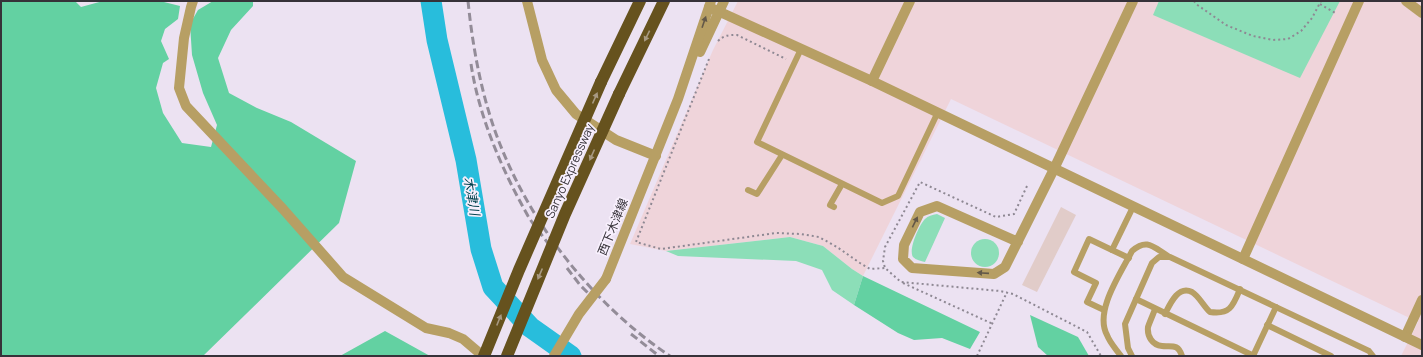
<svg xmlns="http://www.w3.org/2000/svg" width="1423" height="357" viewBox="0 0 1423 357" font-family="Manrope,'Noto Sans JP',sans-serif">
	<rect width="100%" height="100%" fill="#ece2f2"/>
	<path fill="#efd4da" d="M738,1H1422V356H1401L1418,322L951,99L863,276L852,269L823,246L790,237L666,251L630,244L713,50Z"/>
	<g fill="#8cdeb8">
		<path d="M1159,1H1340L1300,78L1153,15Z"/>
		<path d="M937,214L945,218L925,262C921,261 916,260 913,257C908,250 919,225 925,219C928,216 932,215 937,214Z"/>
		<path d="M790,237L823,246L852,269L863,276L854,305L832,290L822,270L796,261L678,256L666,251Z"/>
		<circle cx="985" cy="253" r="14"/>
	</g>
	<g fill="#63d1a2">
		<path d="M1,1H75L81,7L103,1H160L180,6L178,19L165,29L161,41L169,59L163,63L156,88L163,113L182,143L211,147L217,125L203,93L192,55L190,24L198,10L213,1H253V6L231,30L218,58L229,93L257,108L291,122L356,161L339,223L203,356H1Z"/>
		<path d="M863,276L980,332L970,349L942,338L914,340L898,333L854,305Z"/>
		<path d="M1030,315L1078,337L1089,356H1048L1038,347Z"/>
		<path d="M385,331L430,356H340Z"/>
	</g>
	<g fill="none" stroke-linecap="round" stroke-linejoin="round">
		<path stroke="#28bddc" stroke-width="21" d="M431,1L437,40L466,160L481,249L493,287L530,327L571,356"/>
	</g>
	<path fill="#e1ccc9" d="M1061,207L1076,215L1037,292L1022,285Z"/>
	<g fill="none" stroke-linecap="round" stroke-linejoin="round">
		<g stroke="#8e8893" stroke-width="2" stroke-dasharray="2 3" stroke-linecap="butt">
			<path d="M1194,1L1196,4L1226,25L1253,36L1273,40L1288,39L1301,31L1312,18L1321,1"/>
			<path d="M1320,4L1337,14"/>
			<path d="M718,41C724,35 729,35 737,35L786,59"/>
			<path d="M709,59L636,242L661,249L776,233L801,234L819,237L837,247L860,263L870,269L885,268"/>
			<path d="M1027,186L1014,214L996,217L920,182L885,247L883,261L885,268L901,282L1000,291L1013,294L1087,332L1101,356"/>
			<path d="M903,283L993,324"/>
			<path d="M977,356L1007,292"/>
		</g>
		<g stroke="#b79f64" stroke-width="6">
			<path d="M801,49L757,142L882,203L898,196L937,114"/>
			<path d="M748,190L757,194L782,155"/>
			<path d="M834,207L830,205L842,184"/>
			<path d="M1112,250L1129,258"/>
			<path d="M1136,299L1254,356"/>
			<path d="M1155,309C1153,315 1150,321 1148,327C1147,336 1152,345 1162,346C1171,347 1178,343 1182,356"/>
			<path d="M1104,310L1087,302L1096,283L1074,272L1089,239L1112,250L1133,207"/>
			<path d="M1165,314C1170,304 1178,285 1192,292C1199,296 1204,307 1210,312C1230,315 1233,306 1240,289"/>
			<path d="M1267,325L1331,356"/>
			<path d="M1121,356C1116,349 1110,343 1107,335C1094,311 1121,273 1132,251C1147,238 1153,247 1168,256"/>
			<path d="M1132,356L1128,348L1125,324L1152,263L1159,257H1170L1369,351L1373,356"/>
			<path d="M1253,356L1276,307"/>
		</g>
		<g stroke="#b79f64" stroke-width="10">
			<path d="M193,1L191,7L184,38L179,88L186,106L283,209L343,277L426,328L449,333L463,339L483,356"/>
			<path d="M1406,1L1422,13"/>
			<path d="M1018,242L937,206L920,212L904,245L903,259L912,268L994,274L1005,267L1054,169"/>
			<path d="M1405,337L1422,300"/>
		</g>
		<g stroke="#b79f64" stroke-width="10">
			<path d="M527,1L542,60L556,90L576,114L616,140L656,156"/>
			<path d="M709,7L872,81L1422,345"/>
			<path d="M700,52L724,1"/>
			<path d="M872,81L910,1"/>
			<path d="M1054,169L1133,1"/>
			<path d="M1243,259L1359,1"/>
			<path d="M606,279L678,99L711,1"/>
		</g>
		<g stroke="#66521e" stroke-width="12">
			<path d="M601,82L640,1"/>
			<path d="M619,94L664,1"/>
		</g>
		<g stroke="#938c98" stroke-width="3" stroke-dasharray="8 4" stroke-linecap="butt">
			<path d="M468,1C472,41 479,81 491,119C521,213 588,301 670,356"/>
			<path d="M471,64C479,117 502,170 528,216C534,226 543,236 550,246"/>
			<path d="M567,268L580,285L592,297"/>
			<path d="M631,334L659,356"/>
		</g>
		<path stroke="#b79f64" stroke-width="10" d="M554,356L579,314L606,279"/>
		<g stroke="#66521e" stroke-width="12">
			<path d="M484,356L519,270L601,82"/>
			<path d="M507,356L565,214L619,94"/>
		</g>
	</g>
	<defs><path id="oneway-solid" d="M-6-.8H1V-3.2L6.5 0L1 3.2V.8H-6Z"/></defs>
	<g fill="#635848">
		<use href="#oneway-solid" transform="translate(704 22) rotate(-71)"/>
		<use href="#oneway-solid" transform="translate(915 222) rotate(-64)"/>
		<use href="#oneway-solid" transform="translate(983 273) rotate(-176)"/>
	</g>
	<g fill="#a89982">
		<use href="#oneway-solid" transform="translate(647 36) rotate(116)"/>
		<use href="#oneway-solid" transform="translate(595 98) rotate(-66)"/>
		<use href="#oneway-solid" transform="translate(592 155) rotate(114)"/>
		<use href="#oneway-solid" transform="translate(540 274) rotate(113)"/>
		<use href="#oneway-solid" transform="translate(499 320) rotate(-68)"/>
	</g>
	<g text-anchor="middle" stroke-width="3.5" stroke-linejoin="round" paint-order="stroke">
		<g font-size="12" fill="#363239" stroke="#f8f0fd">
			<text transform="translate(570 171) rotate(-66)" y="4">Sanyo Expressway</text>
			<text transform="translate(613 227) rotate(-68)" y="4">西下木津線</text>
		</g>
		<g font-size="13" font-style="italic" fill="#00404c" stroke="#f8f0fd">
			<text transform="translate(472 196) rotate(80)" y="5">木津川</text>
		</g>
	</g>
	<rect width="1423" height="357" fill="none" stroke="#363239" stroke-width="4"/>
</svg>
